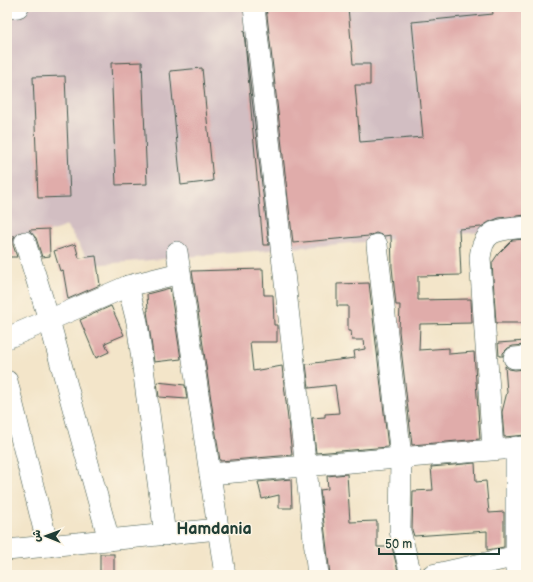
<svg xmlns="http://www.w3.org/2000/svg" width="533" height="582" viewBox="0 0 533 582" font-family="'Balsamiq Sans','Playpen Sans Arabic',sans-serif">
	<rect width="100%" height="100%" fill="#fcf5e5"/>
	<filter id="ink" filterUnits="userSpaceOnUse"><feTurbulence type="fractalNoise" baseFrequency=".025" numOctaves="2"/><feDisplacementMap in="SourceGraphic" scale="8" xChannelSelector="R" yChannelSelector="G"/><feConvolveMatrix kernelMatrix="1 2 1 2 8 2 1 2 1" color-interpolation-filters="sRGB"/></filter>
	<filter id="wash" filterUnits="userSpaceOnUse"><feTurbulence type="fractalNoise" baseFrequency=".012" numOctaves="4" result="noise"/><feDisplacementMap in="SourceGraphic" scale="16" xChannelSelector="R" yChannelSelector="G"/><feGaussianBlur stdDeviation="0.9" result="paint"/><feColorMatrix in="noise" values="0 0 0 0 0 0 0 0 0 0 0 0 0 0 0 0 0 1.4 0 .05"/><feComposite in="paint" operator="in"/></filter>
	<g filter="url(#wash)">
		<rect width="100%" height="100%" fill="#f3e5c9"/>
		<path fill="#d2bec2" d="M7,7H526V228L92,265L67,226L7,247Z"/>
		<g id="blocks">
			<g fill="#e0acaa">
				<path d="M266,7H348L353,64H370V85H355L360,142L423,137L412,22L493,14L492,7H525L526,19V215L499,218L489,222L481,227L459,229L461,275L418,276V300L471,299L472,323L420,324L419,350L449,348V354L474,352L480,439L412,445L399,331L400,305H396L392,267L391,235L384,236L376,233L369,236L293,243Z"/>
				<path d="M244,30L269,245H263Z"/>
				<path d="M142,62L147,184L116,185L111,63Z"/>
				<path d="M202,68L213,181L181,185L170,71Z"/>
				<path d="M65,76L70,197L38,198L33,77Z"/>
				<path d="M49,229L50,256L42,257L36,238L29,230Z"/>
				<path d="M7,235L15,236L13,240V245L17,257H7Z"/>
				<path d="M526,239V323H496L492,263L498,254L512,240Z"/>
				<path d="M75,244L79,258L96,256L100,285L68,299L63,270L60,271L54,251Z"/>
				<path d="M263,269L264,295H273L274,325H277V342H250L253,371L282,366L292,455L220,461L192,271Z"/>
				<path d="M369,283L388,447L316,453L312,418L325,417V414L339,413L335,385L309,388L306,364L355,358L354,351L365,349L364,340H352L351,331H348V306H337V284Z"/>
				<path d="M170,288L181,359L154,362L147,311H148L147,294Z"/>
				<path d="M111,306L124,335L105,343L109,352L96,358L80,320Z"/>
				<path d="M526,341V345L513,346L508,348L503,353V356H499L498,343Z"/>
				<path d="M505,366L509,369L515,370L526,369V435L504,437L502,412L507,392Z"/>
				<path d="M157,382L185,385L187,399L159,397Z"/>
				<path d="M475,463L476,482L486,481L489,513L504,512V547L487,550V531L414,536L412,530L413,491L433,490L431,467Z"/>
				<path d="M347,474L350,522L377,521V547H392L399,575H380V572L330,575L320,490L328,489L327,476Z"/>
				<path d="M291,479L292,508H279V495L262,499L258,482Z"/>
				<rect x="100" y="554" width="14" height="19"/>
			</g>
		</g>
	</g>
	<g filter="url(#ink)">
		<use href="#blocks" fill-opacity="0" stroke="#3f564a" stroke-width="1"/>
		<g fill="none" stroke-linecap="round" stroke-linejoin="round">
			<defs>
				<g id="minor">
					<path d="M254,7L318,575"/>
					<path d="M7,8L18,7"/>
					<path d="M25,242L49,320L109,540"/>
					<path d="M377,245L401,457L400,531L411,575"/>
					<path d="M177,252L225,575"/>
					<path d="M128,286L137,322L165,535"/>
					<path d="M7,338L128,286L180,273"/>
					<path d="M514,358L526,357"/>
					<path d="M7,381L48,546"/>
					<path d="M516,447V575"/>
					<path d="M493,449L480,258C483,227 501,230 526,227"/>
					<path d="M210,474L526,447"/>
					<path d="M7,550L218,529"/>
					<path d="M432,575L526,554"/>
				</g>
			</defs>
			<use href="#minor" stroke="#3f564a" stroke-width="22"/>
			<use href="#minor" stroke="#fff" stroke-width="21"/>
		</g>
	</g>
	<g text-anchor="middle" stroke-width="3" stroke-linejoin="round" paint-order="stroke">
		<g font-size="16" font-weight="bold" fill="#1f3d34" stroke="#fcf5e5">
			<text x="214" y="534">Hamdania</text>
		</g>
	</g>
	<rect width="533" height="582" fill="none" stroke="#fcf5e5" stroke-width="24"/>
	<g transform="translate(46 536) rotate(271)" stroke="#fcf5e5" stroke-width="3" paint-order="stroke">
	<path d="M0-3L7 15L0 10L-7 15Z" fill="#1f3d34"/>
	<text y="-6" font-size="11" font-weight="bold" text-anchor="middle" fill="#1f3d34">ش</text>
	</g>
	<path d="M379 548v6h120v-6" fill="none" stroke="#1f3d34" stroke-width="2"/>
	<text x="385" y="548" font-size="12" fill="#1f3d34" stroke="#fcf5e5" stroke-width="3" paint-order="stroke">50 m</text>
</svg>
